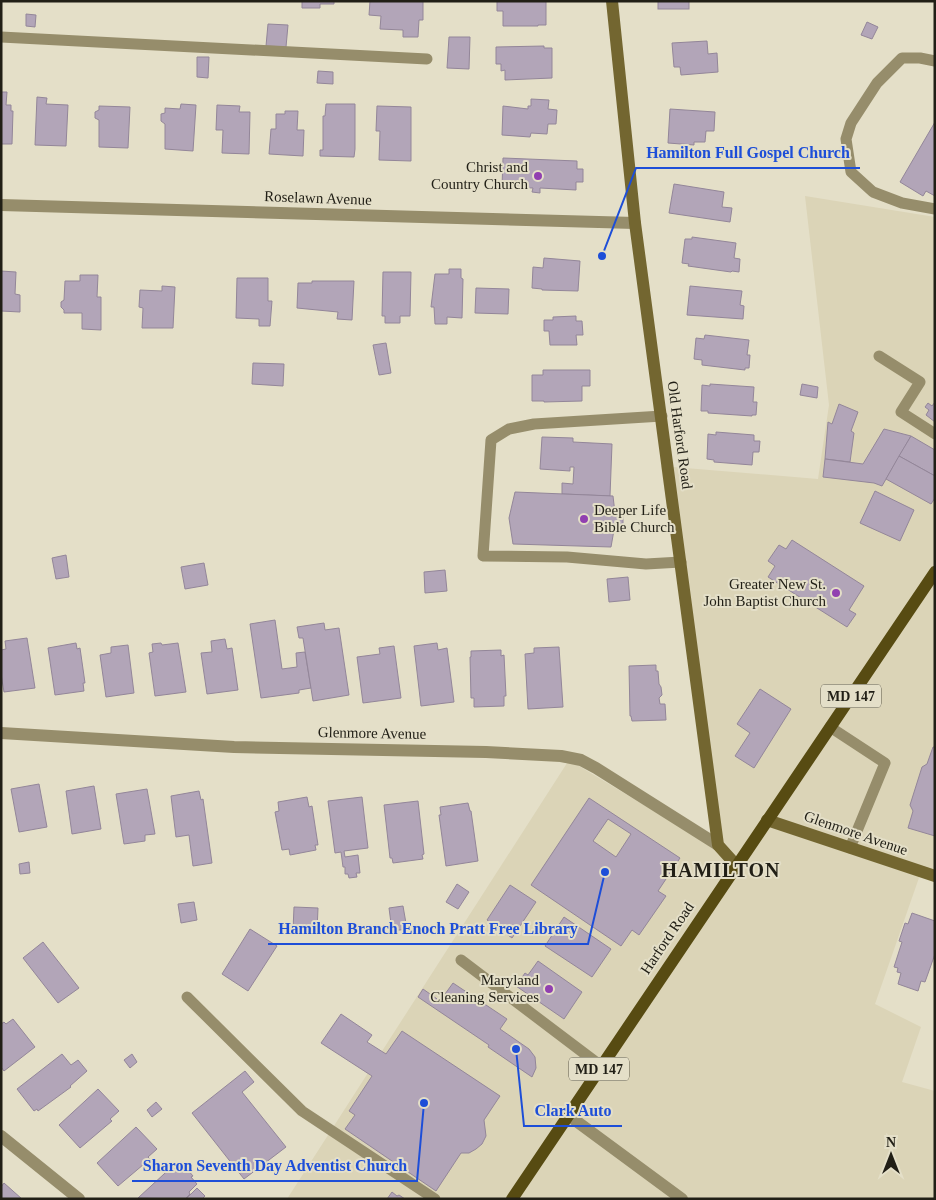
<svg xmlns="http://www.w3.org/2000/svg" width="936" height="1200" viewBox="0 0 936 1200" font-family="'Times New Roman',serif">
	<rect width="100%" height="100%" fill="#e4dfc8"/>
	<path fill="#dbd4b7" d="M805,196L935,217V877L921,872L875,1004L921,1027L902,1082L935,1091V1199H287L569,760L717,849L661,466L818,479L829,405Z"/>
	<g fill="#b2a5b8" stroke="#938699" fill-rule="evenodd">
		<path d="M302,1H334V4H320V8H302Z"/>
		<path d="M370,1H423V20H419L418,37H403V30L380,29L381,16L369,15Z"/>
		<path d="M497,1H546V25H538V26H503V11H497Z"/>
		<rect x="658" y="1" width="31" height="8"/>
		<path d="M26,14L36,15L35,27L26,26Z"/>
		<path d="M867,22L878,27L872,39L861,35Z"/>
		<path d="M268,24L288,25L286,47L266,46Z"/>
		<path d="M449,37H470L469,69L447,68Z"/>
		<path d="M707,41L708,54L717,53L718,72L681,75L680,67H674L672,43Z"/>
		<path d="M544,46V48H552V78L505,80V70L501,71V64H496V47Z"/>
		<path d="M197,57H209L208,78L197,77Z"/>
		<path d="M318,71L333,72V84L317,83Z"/>
		<path d="M1,92H7L6,105H11V111H13L12,144H1Z"/>
		<path d="M37,97L47,98L46,104L68,105L66,146L35,145Z"/>
		<path d="M531,99L549,100L548,109L557,110L556,124H548L547,134L531,133L530,137L502,135L503,106L528,109V106H531Z"/>
		<path d="M181,104L196,105L193,151L165,149V124L161,121V114L165,113V108L180,109Z"/>
		<path d="M326,104H355V149L354,157L320,156V150H323V116H325Z"/>
		<path d="M217,105L240,106L239,112H250L249,154L222,153L223,130H216Z"/>
		<path d="M99,106L130,107L128,148L99,147V120L95,118V112L99,110Z"/>
		<path d="M377,106L411,107V161L379,160L380,131H376Z"/>
		<path d="M670,109L715,112L714,131H706L705,142H694V145L668,143Z"/>
		<path d="M285,111H298L297,130H304L303,156L269,154L271,129H276V114H285Z"/>
		<path d="M935,122V196L926,191L923,196L900,182Z"/>
		<path d="M503,158L577,161V169H583V182H576V190L540,188V193L532,192L533,188L502,187Z"/>
		<path d="M674,184L724,192L722,207L732,208L730,222L669,213Z"/>
		<path d="M692,237L736,243L734,258L740,259L739,272L732,271L731,272L688,266L689,264L682,263L685,239H692Z"/>
		<path d="M544,258L580,261L578,291L542,290V289L532,288L533,267L543,268Z"/>
		<path d="M449,269H461V278L463,279L462,318L447,317V324H435L434,307H431L435,274H449Z"/>
		<path d="M1,271L16,272L15,294L20,295V312L1,311Z"/>
		<path d="M383,272H411L410,316H400V323H385V316H382Z"/>
		<path d="M80,275H98L97,297H101V330L82,329V313H64V310L61,307V302L64,300L65,281H80Z"/>
		<path d="M237,278H268V301H272L270,326H259V319L236,318Z"/>
		<path d="M312,281H354L352,320L337,319L338,312L297,308L298,283H312Z"/>
		<path d="M162,286L175,287L173,328H142L143,308L139,307L140,290L162,291Z"/>
		<path d="M690,286L742,291L740,305L744,306L743,319L687,315Z"/>
		<path d="M476,288L509,289L508,314L475,313Z"/>
		<path d="M576,316V321H582L583,335H576L577,345H550L549,331H544V320H553V317Z"/>
		<path d="M705,335L749,340L747,355H750L749,368H745V370L702,365V360L694,359L696,338L704,339Z"/>
		<path d="M386,343L391,373L379,375L373,345Z"/>
		<path d="M253,363L284,364L283,386L252,384Z"/>
		<path d="M543,370H590V386H582V401L544,402V401H532V375H543Z"/>
		<path d="M710,384L754,387L753,402H757L756,415H752V416L708,413V411H701L702,385L710,386Z"/>
		<path d="M802,384L818,387L817,398L800,395Z"/>
		<path d="M935,402V422L926,415L929,410L925,407L928,403L932,406Z"/>
		<path d="M839,404L858,412L851,431L854,433L850,462L825,459L828,422L832,424Z"/>
		<path d="M884,429L911,436L882,486L874,483L823,477L825,459L863,464Z"/>
		<path d="M716,432L754,435V441H760L759,452H753L752,465L714,462V460L707,459L708,434L716,435Z"/>
		<path d="M911,436L935,450V476L899,456Z"/>
		<path d="M542,437L573,438V442L612,444L610,496L562,494V483L573,484L574,467H570V471L540,469Z"/>
		<path d="M899,456L935,476V498L931,504L886,479Z"/>
		<path d="M875,491L914,510L900,541L860,523Z"/>
		<path d="M515,492L613,496L615,513L623,514V530H614L611,547L513,544L509,518Z"/>
		<path d="M792,540L864,586L849,610L856,614L847,627L768,577L775,566L768,561L779,545L786,549Z"/>
		<path d="M66,555L69,577L56,579L52,558Z"/>
		<path d="M204,563L208,585L185,589L181,567Z"/>
		<path d="M445,570L447,591L425,593L424,572Z"/>
		<path d="M628,577L630,600L609,602L607,579Z"/>
		<path d="M275,620L282,669L297,667L296,653L305,652L311,688L299,690V693L261,698L250,624Z"/>
		<path d="M324,623L325,630L339,628L349,695L313,701L303,638H299L297,627Z"/>
		<path d="M27,638L35,688L4,692L1,674V650L6,649L5,641Z"/>
		<path d="M225,639L227,649L232,648L238,690L207,694L201,653L212,652L211,641Z"/>
		<path d="M76,643L77,649L80,648L85,683H83L84,691L55,695L48,648Z"/>
		<path d="M161,643L162,645L178,643L186,692L155,696L149,653L153,652L152,644Z"/>
		<path d="M437,643L438,650L447,648L454,702L421,706L414,646Z"/>
		<path d="M128,645L134,693L106,697L100,655L111,653V647Z"/>
		<path d="M394,646L401,698L363,703L357,657L380,654L379,648Z"/>
		<path d="M559,647L563,707L528,709L525,654L534,653V648Z"/>
		<path d="M501,650V656L504,655L506,696H504V706L474,707V698H471L470,657H471V651Z"/>
		<path d="M656,665V671H658L659,684L661,687L662,695L659,698L660,704H665L666,720L632,721L631,716H630L629,666Z"/>
		<path d="M760,689L791,709L754,768L735,756L750,733L737,724Z"/>
		<path d="M933,747H935V836L908,828L913,811L910,805L922,767L927,764Z"/>
		<path d="M39,784L47,827L19,832L11,789Z"/>
		<path d="M94,786L101,829L72,834L66,791Z"/>
		<path d="M147,789L155,834L145,835V841L124,844L116,794Z"/>
		<path d="M199,791L201,800L203,799L212,863L193,866L189,835L176,837L171,796Z"/>
		<path d="M307,797L309,807L312,806L318,845H315L316,850L290,855L289,849L282,850L275,812L279,811L278,802Z"/>
		<path d="M362,797L368,848L344,851L345,857L358,855L360,873H356L357,877L349,878L348,874H345V867H343L341,852L335,853L328,801Z"/>
		<path d="M589,798L680,858L658,891L666,896L639,935L632,930L621,946L531,885ZM608,819L631,834L616,857L593,841Z"/>
		<path d="M418,801L424,854L422,855L423,859L393,863L392,858H390L384,805Z"/>
		<path d="M468,803L470,811H471L478,861L446,866L439,815H441L440,807Z"/>
		<path d="M29,862L30,873L20,874L19,864Z"/>
		<path d="M457,884L469,892L458,909L446,902Z"/>
		<path d="M510,885L536,902L512,938L487,920Z"/>
		<path d="M194,902L197,920L181,923L178,904Z"/>
		<path d="M403,906L407,929L392,931L389,908Z"/>
		<path d="M294,907L318,908L317,931L293,930Z"/>
		<path d="M912,913L935,921V954L925,982L921,981L918,991L898,984L901,973L897,972L898,968L894,967L902,942L899,941L905,923L908,924Z"/>
		<path d="M564,917L611,949L592,977L545,946Z"/>
		<path d="M250,929L277,946L248,991L222,974Z"/>
		<path d="M43,942L79,988L58,1003L23,958Z"/>
		<path d="M538,961L582,992L564,1019L516,986L525,973L528,975Z"/>
		<path d="M453,983L507,1019L500,1029L529,1049L535,1057L536,1068L532,1077L488,1047L489,1045L418,997L423,989L440,1001Z"/>
		<path d="M341,1014L372,1035L367,1042L386,1054L402,1031L500,1096L484,1120L486,1136L482,1144L476,1149L469,1153H461L436,1191L345,1129L355,1115L349,1111L372,1076L321,1043Z"/>
		<path d="M13,1019L35,1047L4,1071L1,1067V1024L4,1022L6,1024Z"/>
		<path d="M62,1054L71,1065L78,1060L87,1071L70,1086L71,1087L38,1111L37,1109L34,1111L17,1089Z"/>
		<path d="M132,1054L137,1062L130,1068L124,1060Z"/>
		<path d="M245,1071L254,1082L242,1092L286,1147L244,1179L192,1113Z"/>
		<path d="M98,1089L119,1111L110,1119L112,1121L80,1148L59,1125Z"/>
		<path d="M156,1102L162,1109L152,1117L147,1110Z"/>
		<path d="M136,1127L157,1149L148,1157L150,1159L118,1186L97,1163Z"/>
		<path d="M177,1162L185,1171L187,1169L193,1176L191,1177L197,1184L189,1192L190,1194L185,1199L138,1198Z"/>
		<path d="M4,1183L22,1199H1V1187Z"/>
		<path d="M197,1188L205,1196L202,1199H186Z"/>
		<path d="M392,1192L397,1196L399,1195L405,1199H387Z"/>
	</g>
	<g fill="none" stroke-linecap="round" stroke-linejoin="round">
		<g stroke="#968d6b" stroke-width="11">
			<path d="M1,37L427,59"/>
			<path d="M935,61L920,58H902L877,83L851,123L846,139L851,172L873,192L902,203L935,209"/>
			<path d="M879,356L920,382L901,412L935,434"/>
			<path d="M662,416L534,424L509,429L491,440L483,556L567,557L646,564L681,562"/>
			<path d="M830,727L885,763L850,848"/>
			<path d="M461,960L601,1066"/>
			<path d="M187,997L302,1111L435,1199"/>
		</g>
		<g stroke="#968d6b" stroke-width="12">
			<path d="M1,205L635,223"/>
			<path d="M1,733L234,747L486,752L561,756L581,760L596,768L718,845"/>
			<path d="M568,1115L682,1199"/>
			<path d="M1,1136L79,1199"/>
		</g>
		<g stroke="#736630" stroke-width="12">
			<path d="M612,1L635,223L718,845L736,865"/>
			<path d="M767,820L935,876"/>
		</g>
		<path stroke="#574b12" stroke-width="12" d="M512,1199L935,572"/>
	</g>
	<g fill="#9140b0" stroke="#e4dfc8" stroke-width="2">
		<circle cx="538" cy="176" r="5"/>
		<circle cx="584" cy="519" r="5"/>
		<circle cx="836" cy="593" r="5"/>
		<circle cx="549" cy="989" r="5"/>
	</g>
	<g text-anchor="middle" stroke-width="4" stroke-linejoin="round" paint-order="stroke">
		<g fill="#e4dfc8" stroke="#5c594b" stroke-width="1">
			<rect x="821" y="684.5" width="60" height="23" rx="4"/>
			<rect x="569" y="1057.5" width="60" height="23" rx="4"/>
		</g>
		<g font-size="14" font-weight="bold" fill="#211f16">
			<text x="851" y="701">MD 147</text>
			<text x="599" y="1074">MD 147</text>
		</g>
		<g font-size="15" fill="#211f16" stroke="#e4dfc8" text-anchor="end">
			<text x="528" y="172">Christ and<tspan x="528" dy="17">Country Church</tspan></text>
			<text x="594" y="515" text-anchor="start">Deeper Life<tspan x="594" dy="17">Bible Church</tspan></text>
			<text x="826" y="589">Greater New St.<tspan x="826" dy="17">John Baptist Church</tspan></text>
			<text x="539" y="985">Maryland<tspan x="539" dy="17">Cleaning Services</tspan></text>
		</g>
		<g font-size="15" fill="#211f16" stroke="#e4dfc8">
			<text transform="translate(318 198) rotate(2)" y="5">Roselawn Avenue</text>
			<text transform="translate(680 435) rotate(82)" y="5">Old Harford Road</text>
			<text transform="translate(372 733) rotate(1)" y="5">Glenmore Avenue</text>
			<text transform="translate(856 833) rotate(19)" y="5">Glenmore Avenue</text>
			<text transform="translate(667 938) rotate(-56)" y="5">Harford Road</text>
		</g>
		<g font-size="20" font-weight="bold" letter-spacing="1" fill="#211f16" stroke="#e4dfc8">
			<text x="721" y="877">HAMILTON</text>
		</g>
	</g>
	<path fill="none" stroke="#1d4ed8" stroke-width="2" d="M602 256L636 168H860M605 872L588 944H268M516 1049L524 1126H622M424 1103L417 1181H132"/>
	<g fill="#1d4ed8" stroke="#e4dfc8" stroke-width="2">
		<circle cx="602" cy="256" r="5"/>
		<circle cx="605" cy="872" r="5"/>
		<circle cx="516" cy="1049" r="5"/>
		<circle cx="424" cy="1103" r="5"/>
	</g>
	<g font-size="16" text-anchor="middle" font-weight="bold" fill="#1d4ed8" stroke="#e4dfc8" stroke-width="4" stroke-linejoin="round" paint-order="stroke">
		<text x="748" y="158">Hamilton Full Gospel Church</text>
		<text x="428" y="934">Hamilton Branch Enoch Pratt Free Library</text>
		<text x="573" y="1116">Clark Auto</text>
		<text x="275" y="1171">Sharon Seventh Day Adventist Church</text>
	</g>
	<rect width="936" height="1200" fill="none" stroke="#211f16" stroke-width="5"/>
	<g transform="translate(891 1155)" stroke="#e4dfc8" stroke-width="4" paint-order="stroke">
	<path d="M0-4L9 19L0 12L-9 19Z" fill="#211f16"/>
	<text y="-8" font-size="14" font-weight="bold" text-anchor="middle" fill="#211f16">N</text>
	</g>
</svg>
